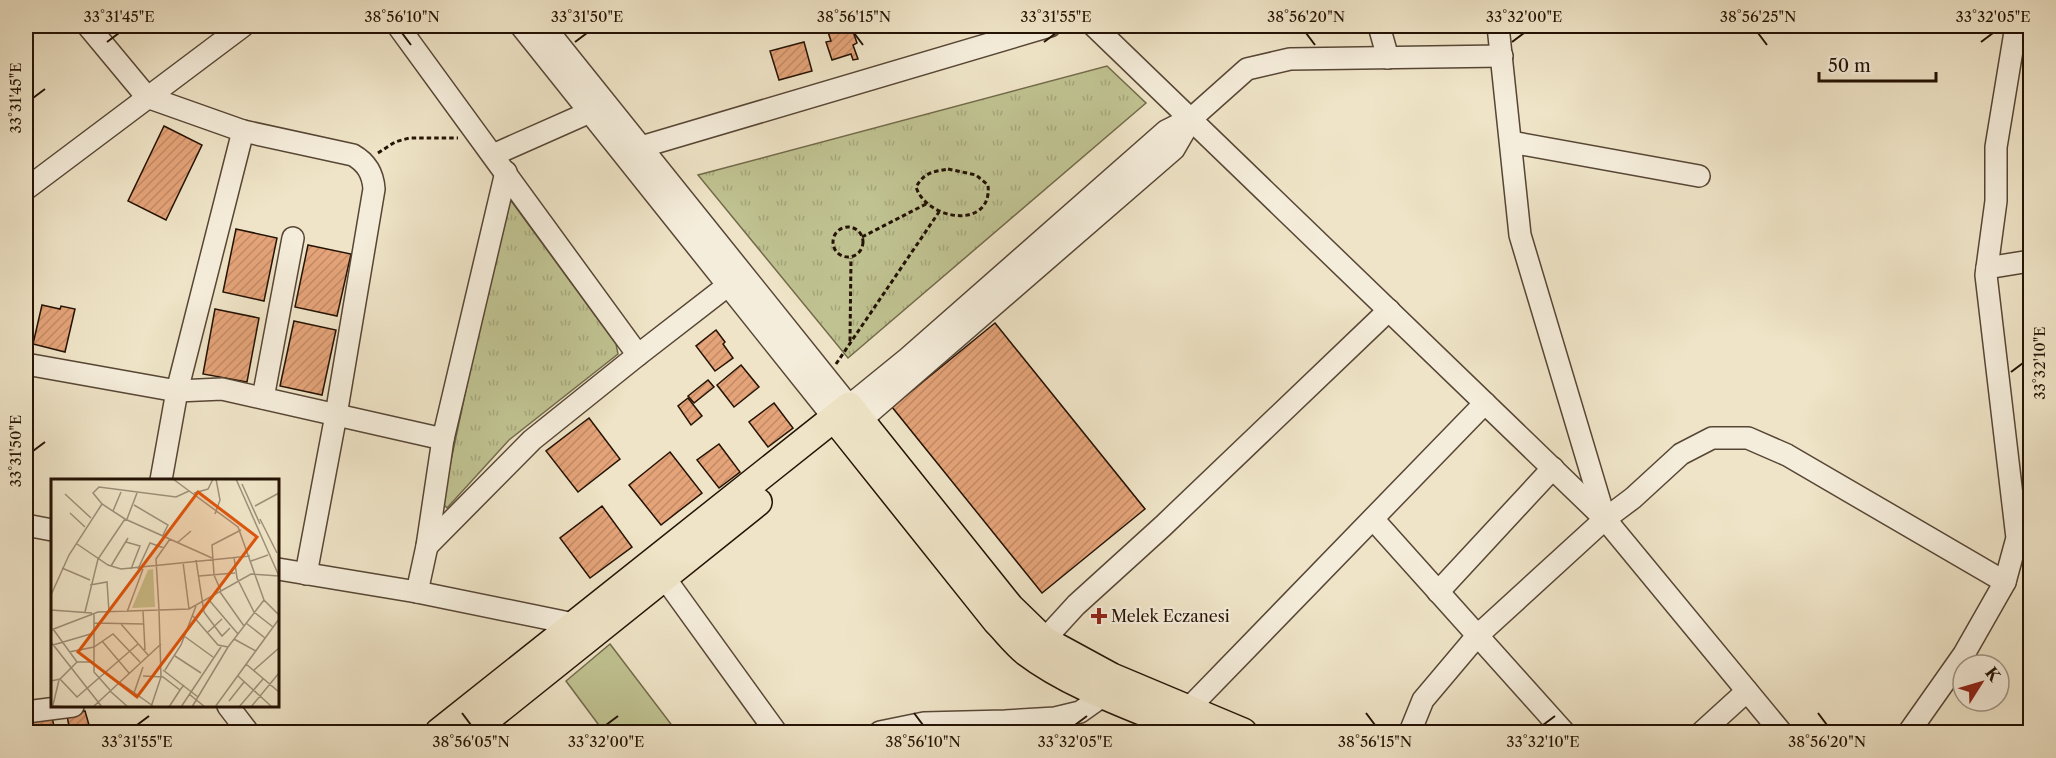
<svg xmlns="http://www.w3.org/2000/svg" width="2056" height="758" viewBox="0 0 2056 758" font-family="'Libre Caslon Text',serif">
	<defs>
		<pattern id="grass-tufts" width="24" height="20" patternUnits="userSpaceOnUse" patternTransform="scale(1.5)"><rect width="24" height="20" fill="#c0c291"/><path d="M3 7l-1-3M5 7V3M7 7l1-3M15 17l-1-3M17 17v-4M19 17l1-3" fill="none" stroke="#a5a67b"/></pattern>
		<pattern id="building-hatch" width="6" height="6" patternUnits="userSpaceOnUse" patternTransform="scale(1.5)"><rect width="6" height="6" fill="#e4a378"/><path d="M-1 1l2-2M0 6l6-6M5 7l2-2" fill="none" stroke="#c38b66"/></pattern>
	</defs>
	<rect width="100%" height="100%" fill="#efe4c7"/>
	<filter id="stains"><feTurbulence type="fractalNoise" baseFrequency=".00333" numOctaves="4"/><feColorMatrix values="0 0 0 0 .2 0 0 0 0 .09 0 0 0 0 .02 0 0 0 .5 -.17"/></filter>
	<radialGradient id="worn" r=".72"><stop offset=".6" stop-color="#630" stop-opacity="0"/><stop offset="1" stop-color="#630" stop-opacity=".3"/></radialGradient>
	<g fill="url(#grass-tufts)" stroke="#726a4a" stroke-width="1.5">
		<path d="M1107,66L1146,103L848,358L698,175Z"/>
		<path d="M506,201L512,202L616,344L618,354L509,440L447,508L442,503Z"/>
	</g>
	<path fill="#c0c291" stroke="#726a4a" stroke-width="1.5" d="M610,644L677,732H604L566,681Z"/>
	<g fill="url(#building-hatch)" stroke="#241204" stroke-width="1.5">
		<path d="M839,26H851L857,43L853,45L858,59L853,60L851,54L832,60L826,42L831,41L827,29Z"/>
		<path d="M804,42L812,71L779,80L770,51Z"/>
		<path d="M164,126L202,145L166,220L128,201Z"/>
		<path d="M236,229L277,238L264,301L223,292Z"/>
		<path d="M308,245L351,254L337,316L295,307Z"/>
		<path d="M42,305L60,309L61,306L75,309L65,352L33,344Z"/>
		<path d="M215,309L259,318L247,382L203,374Z"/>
		<path d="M294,321L336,330L322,395L280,386Z"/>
		<path d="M995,323L1145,509L1042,593L892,407Z"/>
		<path d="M716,330L725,342L723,344L733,358L715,371L696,346Z"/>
		<path d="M741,365L759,387L734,407L717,385Z"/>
		<path d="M708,380L714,387L694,403L688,396Z"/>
		<path d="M688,398L702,416L691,425L678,406Z"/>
		<path d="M774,403L793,428L768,447L749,422Z"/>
		<path d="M589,418L620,459L578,492L546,451Z"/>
		<path d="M719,444L740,472L719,488L697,460Z"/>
		<path d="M670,452L702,493L661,525L629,485Z"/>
		<path d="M602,506L632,547L590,578L560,538Z"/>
		<path d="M85,711L91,732H63L62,728L69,726L67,716Z"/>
		<path d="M52,716L54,727H49L50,732H29L26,717Z"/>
	</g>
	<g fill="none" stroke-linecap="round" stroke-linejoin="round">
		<defs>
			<g id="minor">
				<path d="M88,26L147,97L243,131L353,155C367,163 373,174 374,189L336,415L306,574"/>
				<path d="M398,26L638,355"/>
				<path d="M521,26L834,418"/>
				<path d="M544,26L849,406L908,358L1166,131L1192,118L1247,69L1290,59L1502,56"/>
				<path d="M1094,26L1605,519L1781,732"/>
				<path d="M1379,26L1388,58"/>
				<path d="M1498,26L1520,235L1605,519"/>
				<path d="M1511,142L1699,176"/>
				<path d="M632,154L641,147L1050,26"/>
				<path d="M493,155L590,112"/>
				<path d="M26,189L243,26"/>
				<path d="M1987,268L2030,261"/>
				<path d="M26,364L177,391L222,389L443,439"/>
				<path d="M263,398L293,238"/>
				<path d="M861,420L1174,149L1192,118"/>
				<path d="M161,480L177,391L243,131"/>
				<path d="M1373,519L1564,732"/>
				<path d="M26,525L52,530"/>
				<path d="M427,546L532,440L638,355L740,276"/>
				<path d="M278,569L417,592L574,624L585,629"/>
				<path d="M664,577L776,732"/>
				<path d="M417,592L427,546L443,439L506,172"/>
				<path d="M1438,592L1553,468"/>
				<path d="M1044,640L1076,605L1163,526L1389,310"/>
				<path d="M228,706L248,732"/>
				<path d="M26,712L73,706"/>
				<path d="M1181,721L1188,709L1485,403"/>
				<path d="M880,732L924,723L1005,721L1055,718L1080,712L1104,695L1108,685"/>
				<path d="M1410,732L1423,700L1477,636L1605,519L1633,498L1681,454L1712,438H1748L1787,455L2005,582"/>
				<path d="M1702,732L1747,691"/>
				<path d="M1909,732L1964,654L2005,582L2017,538L1986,275L1996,201V147L2016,26"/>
			</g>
			<g id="major">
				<path d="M834,418L997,622C1006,631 1015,643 1026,652C1072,687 1139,709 1193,732"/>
				<path d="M439,732L849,406L1010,607L1044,640L1112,677L1243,732"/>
				<path d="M471,732L758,502"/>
			</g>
		</defs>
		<use href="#minor" stroke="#574635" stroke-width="24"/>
		<use href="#major" stroke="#241204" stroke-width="30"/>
		<g stroke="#241204" stroke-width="3" stroke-dasharray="4.5 3" stroke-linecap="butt">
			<path d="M378,153L395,142L409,138H458"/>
			<path d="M948,169L976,175L988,185C993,230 927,221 916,187C925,172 932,172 948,169Z"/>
			<circle cx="848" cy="242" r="15"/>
			<path d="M862,237L928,203"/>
			<path d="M850,341L851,258"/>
			<path d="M836,364L939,212"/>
		</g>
		<use href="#minor" stroke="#f5eddb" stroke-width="21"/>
		<use href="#major" stroke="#efe4c7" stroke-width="27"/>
	</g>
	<path fill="none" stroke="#241204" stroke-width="2" d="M402,33L411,45M854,33L863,45M1306,33L1315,45M1758,33L1767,45M107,42L119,33M575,42L587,33M1044,42L1056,33M1512,42L1524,33M1981,42L1993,33M33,98L45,89M2011,372L2023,363M33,451L45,442M462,713L471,725M914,713L923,725M1366,713L1375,725M1818,713L1827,725M137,725L149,716M606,725L618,716M1075,725L1087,716M1543,725L1555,716"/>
	<path fill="#8f2418" stroke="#f5eddb" stroke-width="2" d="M1096 607h6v6h6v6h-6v6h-6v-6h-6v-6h6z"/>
	<g text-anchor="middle" stroke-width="4.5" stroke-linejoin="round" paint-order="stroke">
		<g font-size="16" fill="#241204" stroke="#f5eddb" text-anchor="start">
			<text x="1111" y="622">Melek Eczanesi</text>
		</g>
	</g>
	<g transform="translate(51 479)">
		<rect width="228" height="228" fill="#efe4c7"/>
		<path d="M102,90L104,128L81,129L97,91Z" fill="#c0c291"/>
		<path fill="none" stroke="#9e9079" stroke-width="1.5" d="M122,0L187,48L213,121L228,136M185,0L228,97M191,5L209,45M138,12L125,18L48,8L42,14L51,25L74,40L161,79M143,14L157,10L162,0M14,15L40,39M83,26L117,46L112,56M204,27L228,14M62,32L70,13M19,34L34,48M164,35L169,21L165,0M76,40L86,14M209,40L226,74M75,63L89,67L80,90M126,64L140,52M26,65L57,86L70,90L199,77M183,78L186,99L203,133L222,148M145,81L153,133L171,157L179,149M200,82L217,76M132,83L138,130M60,87L77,59M11,89L39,101M87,90L99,64L113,69M148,97L184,94M39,106L56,103L58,133M170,112L163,96L161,66L190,51M169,113L193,147M0,116L18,76L51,25M158,121L187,155M0,131L41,134M92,132L94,171M34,133L47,80L74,40M76,133L92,90M43,134V193L59,211M142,137L167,166L177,168M43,144L92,145M195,144L214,159M70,145L97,176M2,150L26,183H43M0,151L47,133L108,131L105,80L119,60M156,154L171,140M133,157L162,178M183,160L205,172M51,162L78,194M0,163L51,228M2,166L43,154M18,173L43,168L62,155L89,183M124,177L150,194M195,185L228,213M112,191L147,218M114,191L130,166L145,127M202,192L228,169M92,197L112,198L129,211L133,206M187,197L221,228M9,200L26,218L87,165M0,202L9,200L26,183M68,203L102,227M59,212L77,228M83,214L92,188M138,215L154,228M178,222L193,203M2,226L8,201M0,227L18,228M42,228L110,165M100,228L110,198L108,131L138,130L200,95L228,97M118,228L129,211M130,228L170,168M141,228L177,168L213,121M164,228L228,140M188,228L212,200M200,228L228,194"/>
		<path fill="#de550c" fill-opacity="0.15" stroke="#de550c" stroke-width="3" d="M147,13L206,58L86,218L27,173Z"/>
		<rect width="228" height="228" fill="none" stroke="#241204" stroke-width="3"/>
	</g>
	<rect width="2056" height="758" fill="none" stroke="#efe4c7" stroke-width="66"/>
	<g transform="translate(1981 683) rotate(53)"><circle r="28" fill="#f5eddb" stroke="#a19585" stroke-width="1.5"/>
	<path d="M0-4.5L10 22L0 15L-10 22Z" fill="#8f2418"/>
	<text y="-9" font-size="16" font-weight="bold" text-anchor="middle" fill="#241204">K</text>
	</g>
	<path d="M1819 72v9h117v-9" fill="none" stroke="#241204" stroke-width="3"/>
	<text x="1828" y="72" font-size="18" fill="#241204" stroke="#f5eddb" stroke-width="4.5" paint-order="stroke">50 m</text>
	<rect x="33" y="33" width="1990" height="692" fill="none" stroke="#241204" stroke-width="2"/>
	<g font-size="15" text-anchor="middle" fill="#241204">
		<text x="119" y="22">33°31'45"E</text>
		<text x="402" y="22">38°56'10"N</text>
		<text x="587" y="22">33°31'50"E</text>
		<text x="854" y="22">38°56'15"N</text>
		<text x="1056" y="22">33°31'55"E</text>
		<text x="1306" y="22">38°56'20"N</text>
		<text x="1524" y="22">33°32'00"E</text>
		<text x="1758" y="22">38°56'25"N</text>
		<text x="1993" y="22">33°32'05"E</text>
		<text transform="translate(16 98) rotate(-90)" y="5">33°31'45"E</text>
		<text transform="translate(2040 363) rotate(-90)" y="5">33°32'10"E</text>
		<text transform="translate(16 451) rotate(-90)" y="5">33°31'50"E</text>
		<text x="137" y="747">33°31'55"E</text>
		<text x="471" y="747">38°56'05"N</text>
		<text x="606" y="747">33°32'00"E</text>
		<text x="923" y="747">38°56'10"N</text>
		<text x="1075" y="747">33°32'05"E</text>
		<text x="1375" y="747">38°56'15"N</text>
		<text x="1543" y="747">33°32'10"E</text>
		<text x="1827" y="747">38°56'20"N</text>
	</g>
	<rect width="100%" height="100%" filter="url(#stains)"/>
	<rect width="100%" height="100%" fill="url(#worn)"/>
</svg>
